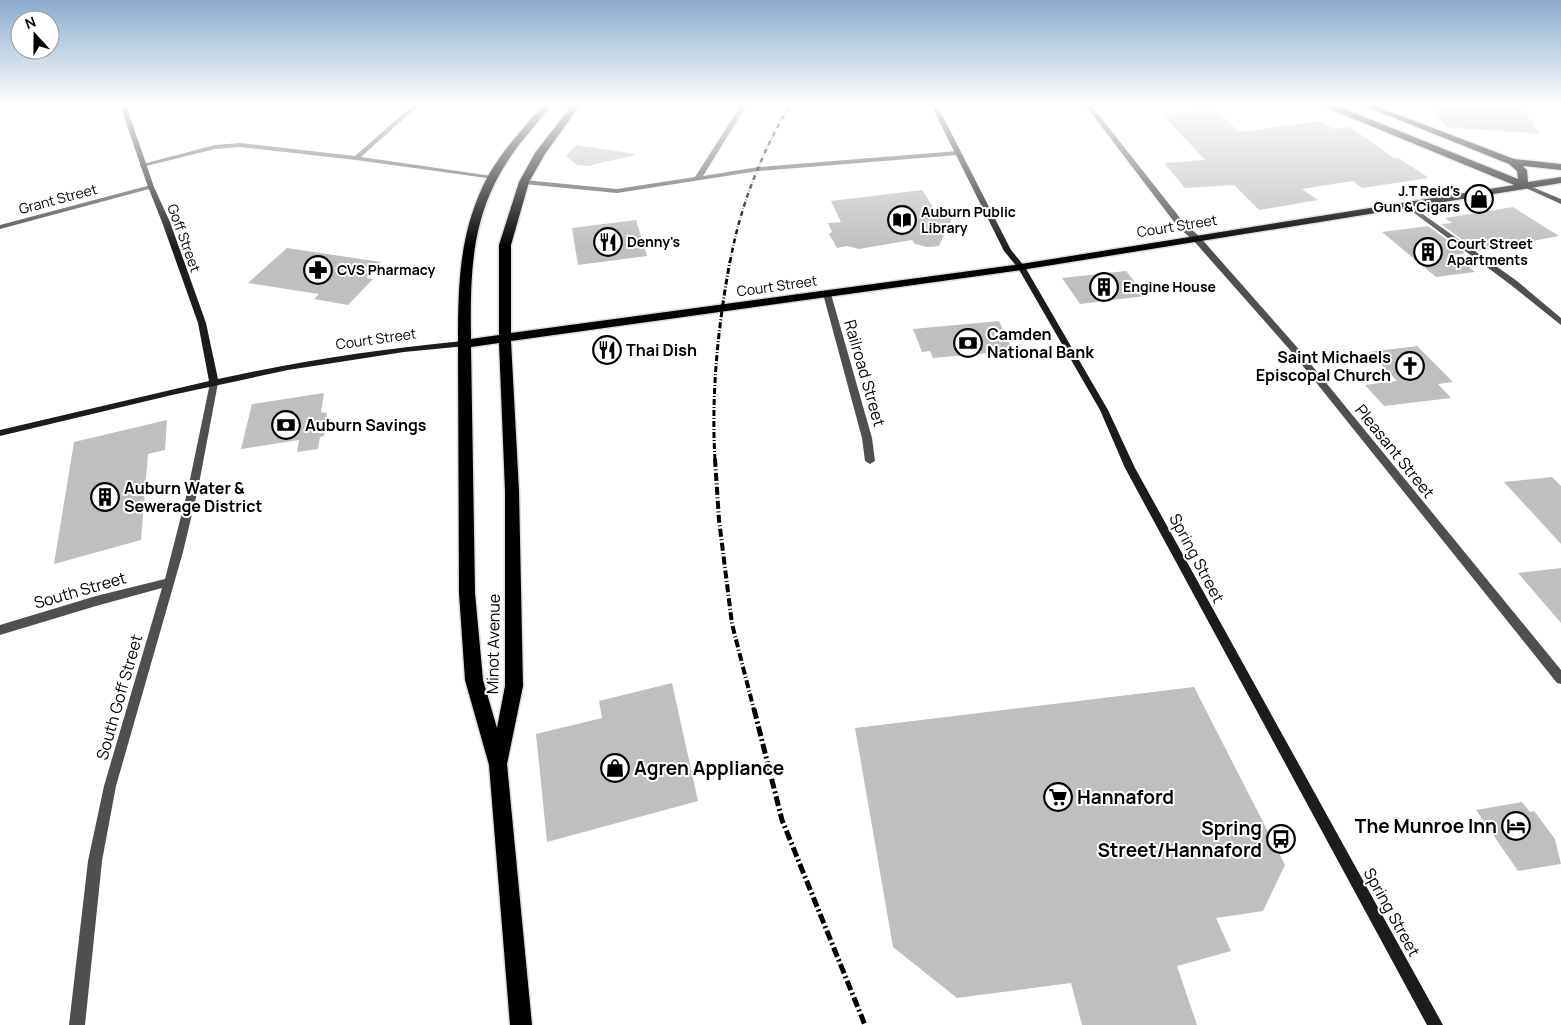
<svg xmlns="http://www.w3.org/2000/svg" width="1561" height="1025" viewBox="0 0 1561 1025" font-family="Manrope,sans-serif">
	<rect width="100%" height="100%" fill="#fff"/>
	<g fill="#bfbfbf">
		<path d="M1434,105H1490L1493,108L1524,110L1540,134L1446,127L1431,106H1435Z"/>
		<path d="M1216,110L1239,132L1321,121L1333,129L1350,127L1394,158L1397,157L1429,178L1362,188L1353,181L1302,189L1318,200L1259,210L1234,185L1185,188L1164,163L1205,160L1162,114Z"/>
		<path d="M576,145L635,154V155L588,166L577,165L566,156Z"/>
		<path d="M922,190L940,218L953,216L939,246L927,247L915,244L912,240L859,249L847,246L837,248L829,234L832,232L828,223L841,222L831,201Z"/>
		<path d="M1513,207L1559,236L1478,251L1441,224L1452,223L1445,218Z"/>
		<path d="M636,220L647,256L578,265L572,228Z"/>
		<path d="M1428,226L1465,253L1454,255L1475,272L1436,277L1382,232Z"/>
		<path d="M287,248L381,262L366,278L373,279L348,305L314,299L319,294L248,283Z"/>
		<path d="M1126,271L1146,296L1080,304L1062,278Z"/>
		<path d="M999,321L1013,351L933,358L930,351L922,352L913,329Z"/>
		<path d="M1417,346L1453,382L1438,384L1451,398L1384,406L1365,385L1397,381L1369,352Z"/>
		<path d="M324,393L321,412L327,413L324,436L320,437L318,449L297,452L299,440L241,449L252,404Z"/>
		<path d="M167,420L165,450L148,454L141,540L54,564L74,442Z"/>
		<path d="M1552,477L1561,486V544L1504,482Z"/>
		<path d="M1561,568V623L1518,573Z"/>
		<path d="M672,683L698,801L547,842L536,734L602,718L599,701Z"/>
		<path d="M1194,687L1285,865L1263,911L1216,918L1231,951L1177,966L1197,1025H1082L1071,983L957,998L893,947L855,728Z"/>
		<path d="M1522,802L1530,812L1534,811L1555,839L1561,864L1518,871L1476,810Z"/>
	</g>
	<g fill="none" stroke-linecap="round" stroke-linejoin="round">
		<defs>
			<path id="highway" d="M543,105H551C539,122 523,138 511,156C471,214 470,271 471,339L499,335V245L519,182L535,153L572,105H580L545,154L529,182L511,245V333L1021,264L1514,185L1325,107L1324,105H1335L1518,179L1517,171L1509,164L1362,105H1373L1514,159L1561,164V170L1523,166L1527,170L1528,182L1561,177V183L1021,270L511,341L519,491L523,686L507,764L532,1025H510L489,765L465,680L459,593L458,346L457,344L458,342C458,288 459,238 482,188C496,157 521,131 543,105ZM499,343L505,491V686L497,728L483,680L475,593L471,347Z"/>
		</defs>
		<use href="#highway" stroke="#dbdbdb" stroke-width="3"/>
		<g fill="#4f4f4f" fill-rule="evenodd">
			<path d="M413,105H419L361,157L492,176L494,177V179L356,160L240,147L215,149L142,167L139,165L215,145L240,143L355,156Z"/>
			<path d="M741,105H747L703,176L758,167L958,151L961,153L958,155L758,171L617,193L524,184L521,182L524,180L617,189L695,177Z"/>
			<path d="M1085,105H1091L1184,223L1199,236L1296,346L1561,670V684L1557,683L1290,350L1193,240L1178,227Z"/>
			<path d="M151,185L154,187L153,188L0,229V225Z"/>
			<path d="M1406,205H1410L1517,281L1561,318V325L1511,285L1406,207Z"/>
			<path d="M824,292H827L831,294L872,438L875,461L870,464L865,461L862,438L823,294Z"/>
			<path d="M214,380L218,383L198,489L183,552L116,786L102,861L85,1025H69L88,861L104,786L162,588L96,606L0,635V625L96,596L165,579L188,489L210,383Z"/>
		</g>
		<g fill="#1c1c1c" fill-rule="evenodd">
			<path d="M120,105H126L154,187L170,222L206,323L218,379C299,361 380,349 463,341L466,342V346L404,352L288,370L172,395L0,436V430L209,381L198,323L162,222L148,187Z"/>
			<path d="M931,105H937L1011,250L1025,267L1108,410L1135,468L1443,1025H1427L1125,468L1100,410L1018,268L1004,251Z"/>
			<path d="M1521,184H1525L1561,199V204L1521,186Z"/>
		</g>
		<use href="#highway" fill="#000" fill-rule="evenodd"/>
		<path stroke="#000" stroke-width="2.5" stroke-dasharray="5 2 0.5 2" stroke-linecap="butt" d="M730,262C740,207 761,153 790,105"/>
		<path stroke="#000" stroke-width="3" stroke-dasharray="6 2 1 2" stroke-linecap="butt" d="M715,460C711,394 718,326 730,261"/>
		<path stroke="#000" stroke-width="4" stroke-dasharray="8 2.5 1 2.5" stroke-linecap="butt" d="M715,459L719,520L732,624L754,710"/>
		<path stroke="#000" stroke-width="5" stroke-dasharray="10 3 2 3" stroke-linecap="butt" d="M754,709L782,820L865,1025"/>
	</g>
	<linearGradient id="sky" x2="0" y2="1"><stop stop-color="#8aabca"/><stop offset="0.42" stop-color="#fff"/><stop offset="1" stop-color="#fff" stop-opacity="0"/></linearGradient>
	<rect width="1561" height="248" fill="url(#sky)"/>
	<defs>
		<symbol id="shop-ring" viewBox="-11 -11 22 22"><circle r="9.5" fill="#fff" stroke="#000" stroke-width="1.5"/><path d="M-5-2.5h2.3a2.7 3.5 0 0 1 5.4 0H5L5.5 6h-11ZM-1.5-2.5h3a1.5 2.3 0 0 0-3 0Z" fill="#000"/></symbol>
		<symbol id="library-ring" viewBox="-11 -11 22 22"><circle r="9.5" fill="#fff" stroke="#000" stroke-width="1.5"/><path d="M-6-4Q-3-5.5-.7-3.5V5Q-3 3-6 4ZM6-4Q3-5.5 .7-3.5V5Q3 3 6 4Z" fill="#000"/></symbol>
		<symbol id="restaurant-ring" viewBox="-11 -11 22 22"><circle r="9.5" fill="#fff" stroke="#000" stroke-width="1.5"/><path d="M-5-6h1v4h1v-4h1v4h1v-4h1v5L-1.5 .5V6h-2V.5L-5-1ZM5-6V6H3V1.5H1.5Q1.5-4 5-6Z" fill="#000"/></symbol>
		<symbol id="building-ring" viewBox="-11 -11 22 22"><circle r="9.5" fill="#fff" stroke="#000" stroke-width="1.5"/><path d="M-4-6H4V6H1V3H-1V6H-4ZM-2.5-4.3h1.7v1.8h-1.7ZM.8-4.3h1.7v1.8H.8ZM-2.5-1h1.7V.8h-1.7ZM.8-1h1.7V.8H.8Z" fill="#000"/></symbol>
		<symbol id="pharmacy-ring" viewBox="-11 -11 22 22"><circle r="9.5" fill="#fff" stroke="#000" stroke-width="1.5"/><path d="M-2-6h4v4h4v4h-4v4h-4v-4h-4v-4h4Z" fill="#000"/></symbol>
		<symbol id="bank-ring" viewBox="-11 -11 22 22"><circle r="9.5" fill="#fff" stroke="#000" stroke-width="1.5"/><path d="M-6-4H6V4H-6ZM0-2.3a2.3 2.3 0 1 0 0 4.6a2.3 2.3 0 1 0 0-4.6Z" fill="#000"/></symbol>
		<symbol id="church-ring" viewBox="-11 -11 22 22"><circle r="9.5" fill="#fff" stroke="#000" stroke-width="1.5"/><path d="M-1.2-6h2.4v3.5h3.3v2.4h-3.3V6h-2.4V-.1h-3.3v-2.4h3.3Z" fill="#000"/></symbol>
		<symbol id="supermarket-ring" viewBox="-11 -11 22 22"><circle r="9.5" fill="#fff" stroke="#000" stroke-width="1.5"/><path d="M-6-5.5h2.5l.6 2H6L4.5 2H-2.5L-4.4-4H-6ZM-1.5 3.2a1.3 1.3 0 1 0 .1 0ZM3 3.2a1.3 1.3 0 1 0 .1 0Z" fill="#000"/></symbol>
		<symbol id="hotel-ring" viewBox="-11 -11 22 22"><circle r="9.5" fill="#fff" stroke="#000" stroke-width="1.5"/><path d="M-6-4.5h1.5V1H6V5H4.5V3h-9V5H-6ZM-4 0a1.8 1.8 0 1 1 3.6 0ZM.5 0V-2.5h3Q6-2.5 6 0Z" fill="#000"/></symbol>
		<symbol id="bus-ring" viewBox="-11 -11 22 22"><circle r="9.5" fill="#fff" stroke="#000" stroke-width="1.5"/><path d="M-5-6H5V4H4V6H2V4H-2V6H-4V4H-5ZM-3.5-4V0h7V-4ZM-3.5 1.2v1.5H-2V1.2ZM2 1.2v1.5H3.5V1.2Z" fill="#000"/></symbol>
	</defs>
	<g fill-rule="evenodd">
		<use href="#shop-ring" x="1463" y="183" width="32" height="32"/>
		<use href="#library-ring" x="886" y="204" width="32" height="32"/>
		<use href="#restaurant-ring" x="592" y="226" width="32" height="32"/>
		<use href="#building-ring" x="1412" y="236" width="32" height="32"/>
		<use href="#pharmacy-ring" x="302" y="254" width="32" height="32"/>
		<use href="#building-ring" x="1088" y="271" width="32" height="32"/>
		<use href="#bank-ring" x="952" y="327" width="32" height="32"/>
		<use href="#restaurant-ring" x="591" y="334" width="32" height="32"/>
		<use href="#church-ring" x="1394" y="350" width="32" height="32"/>
		<use href="#bank-ring" x="270" y="409" width="32" height="32"/>
		<use href="#building-ring" x="89" y="481" width="32" height="32"/>
		<use href="#shop-ring" x="599" y="752" width="32" height="32"/>
		<use href="#supermarket-ring" x="1042" y="781" width="32" height="32"/>
		<use href="#hotel-ring" x="1500" y="810" width="32" height="32"/>
		<use href="#bus-ring" x="1265" y="823" width="32" height="32"/>
	</g>
	<g text-anchor="middle" stroke-width="4" stroke-linejoin="round" paint-order="stroke">
		<g font-size="14" font-weight="bold" fill="#000" stroke="#fff" text-anchor="start">
			<text x="1460" y="196" text-anchor="end">J.T Reid's<tspan x="1460" dy="16">Gun &amp; Cigars</tspan></text>
			<text x="921" y="217">Auburn Public<tspan x="921" dy="16">Library</tspan></text>
			<text x="627" y="247">Denny's</text>
			<text x="1447" y="249">Court Street<tspan x="1447" dy="16">Apartments</tspan></text>
			<text x="337" y="275">CVS Pharmacy</text>
			<text x="1123" y="292">Engine House</text>
		</g>
		<g font-size="14" fill="#000" stroke="#fff">
			<text transform="translate(58 199) rotate(-15)" y="5">Grant Street</text>
			<text transform="translate(1177 226) rotate(-9)" y="5">Court Street</text>
			<text transform="translate(184 238) rotate(70)" y="5">Goff Street</text>
			<text transform="translate(777 286) rotate(-8)" y="5">Court Street</text>
			<text transform="translate(376 339) rotate(-8)" y="5">Court Street</text>
		</g>
		<g font-size="16" font-weight="bold" fill="#000" stroke="#fff" text-anchor="start">
			<text x="987" y="340">Camden<tspan x="987" dy="18">National Bank</tspan></text>
			<text x="626" y="356">Thai Dish</text>
			<text x="1391" y="363" text-anchor="end">Saint Michaels<tspan x="1391" dy="18">Episcopal Church</tspan></text>
			<text x="305" y="431">Auburn Savings</text>
			<text x="124" y="494">Auburn Water &amp;<tspan x="124" dy="18">Sewerage District</tspan></text>
		</g>
		<g font-size="16" fill="#000" stroke="#fff">
			<text transform="translate(865 373) rotate(74)" y="6">Railroad Street</text>
			<text transform="translate(1395 451) rotate(51)" y="6">Pleasant Street</text>
			<text transform="translate(1197 558) rotate(62)" y="6">Spring Street</text>
			<text transform="translate(80 590) rotate(-16)" y="6">South Street</text>
			<text transform="translate(493 644) rotate(-89)" y="6">Minot Avenue</text>
			<text transform="translate(119 697) rotate(-74)" y="6">South Goff Street</text>
			<text transform="translate(1392 912) rotate(61)" y="6">Spring Street</text>
		</g>
		<g font-size="19" font-weight="bold" fill="#000" stroke="#fff" text-anchor="start">
			<text x="634" y="775">Agren Appliance</text>
			<text x="1077" y="804">Hannaford</text>
			<text x="1497" y="833" text-anchor="end">The Munroe Inn</text>
			<text x="1262" y="835" text-anchor="end">Spring<tspan x="1262" dy="22">Street/Hannaford</tspan></text>
		</g>
	</g>
	<g transform="translate(35 35) rotate(339)"><circle r="24" fill="#ffffff" stroke="#999999"/>
	<path d="M0-4L9 19L0 12L-9 19Z" fill="#000000"/>
	<text y="-8" font-size="14" font-weight="bold" text-anchor="middle" fill="#000000">N</text>
	</g>
</svg>
